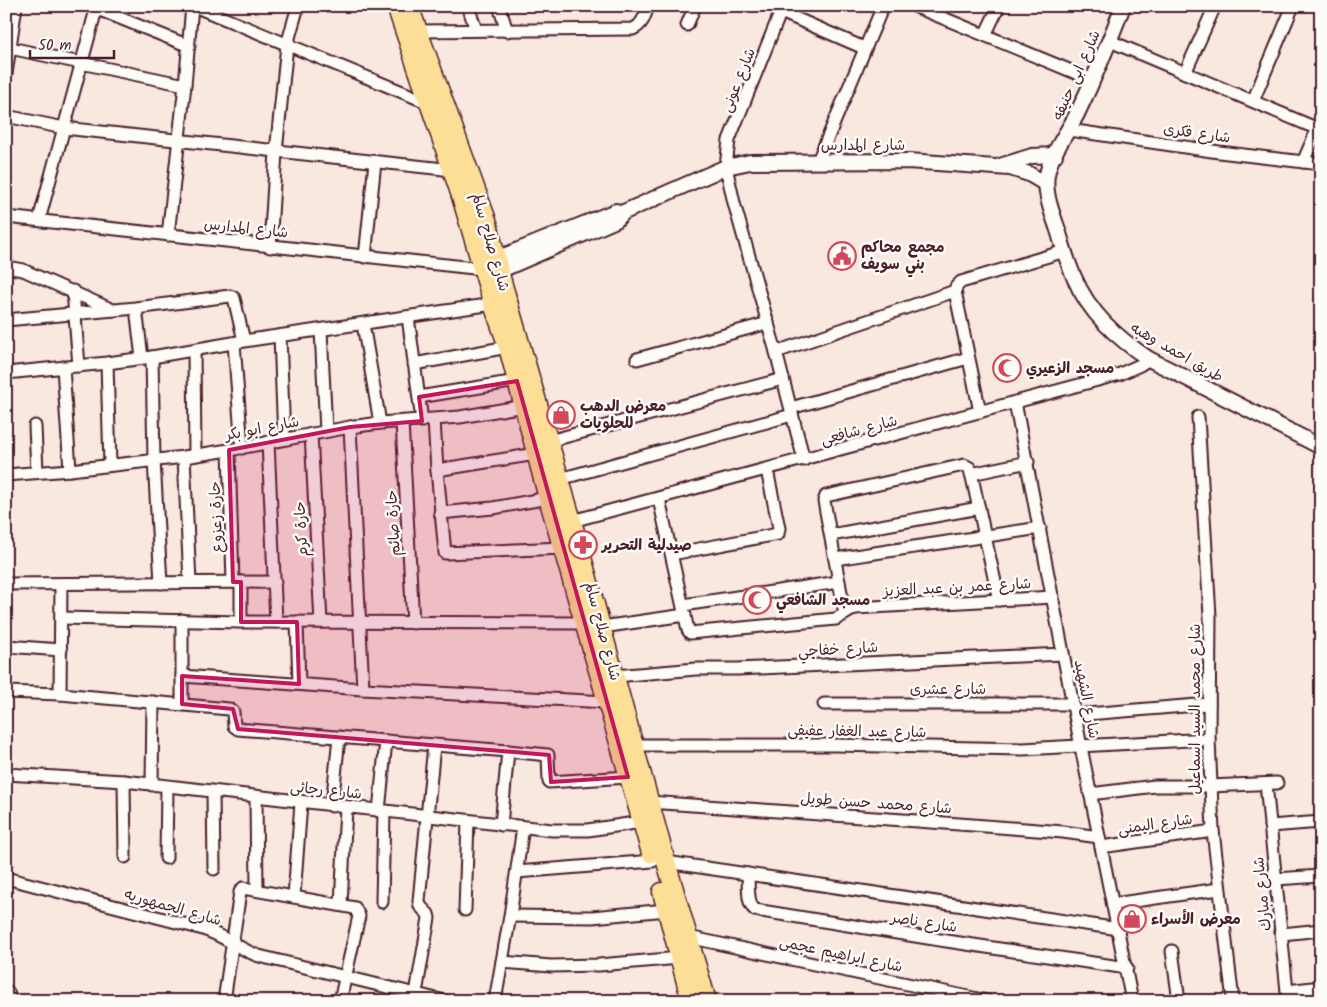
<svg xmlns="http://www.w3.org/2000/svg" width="1327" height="1007" viewBox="0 0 1327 1007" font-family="Kalam,'Playpen Sans Arabic',sans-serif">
	<rect width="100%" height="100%" fill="#f9e8df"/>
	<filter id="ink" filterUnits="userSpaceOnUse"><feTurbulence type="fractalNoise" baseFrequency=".02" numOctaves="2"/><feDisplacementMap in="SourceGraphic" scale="10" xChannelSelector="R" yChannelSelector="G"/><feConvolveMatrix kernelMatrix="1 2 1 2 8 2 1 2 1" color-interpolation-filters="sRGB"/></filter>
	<g filter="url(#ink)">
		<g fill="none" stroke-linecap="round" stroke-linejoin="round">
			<defs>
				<g id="minor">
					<path d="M90,6L189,46"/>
					<path d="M194,6L429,103"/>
					<path d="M468,6L476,30"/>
					<path d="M499,6L507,31"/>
					<path d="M783,6L729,140L726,167L734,203L776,352L804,460"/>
					<path d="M914,6L1093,80"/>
					<path d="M781,12L864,48"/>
					<path d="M687,25L695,6"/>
					<path d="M419,31L633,29C643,25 645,15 648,6"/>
					<path d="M985,35L999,6"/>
					<path d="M1110,41L1318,129"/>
					<path d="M10,48L185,85"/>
					<path d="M1185,73L1215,6"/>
					<path d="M6,74L16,6"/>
					<path d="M1253,101L1293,6"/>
					<path d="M6,116L64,128L453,170"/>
					<path d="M1069,130L1219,152L1321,164"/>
					<path d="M818,161L883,6"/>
					<path d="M1303,162L1321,121"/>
					<path d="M6,217L483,269"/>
					<path d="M39,220L97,6"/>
					<path d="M168,235L185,85L192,6"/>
					<path d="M270,247L276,152L287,45L298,6"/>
					<path d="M365,257L375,162"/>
					<path d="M6,267L23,270L113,310"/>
					<path d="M73,291L79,366"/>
					<path d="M955,291L956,287L961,282L1065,251"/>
					<path d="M136,308L142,358"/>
					<path d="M408,317L422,421"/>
					<path d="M6,320L136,308L230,296L234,298L244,341"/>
					<path d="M363,324L380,423"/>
					<path d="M321,330L326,431"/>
					<path d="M280,336L284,439"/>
					<path d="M234,343L242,448"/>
					<path d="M194,350L195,455"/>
					<path d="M776,352L955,291L980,412"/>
					<path d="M152,357L154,460L161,583"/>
					<path d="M637,359L768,323"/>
					<path d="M107,363L110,465"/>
					<path d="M414,364L508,347"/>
					<path d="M63,367L70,470"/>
					<path d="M6,373L107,363L152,357L244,341L493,304"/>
					<path d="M419,397L517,381"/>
					<path d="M1015,402L1081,747L1132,1001"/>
					<path d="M791,408L968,358"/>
					<path d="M1198,417L1210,616L1209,739L1213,831L1233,1001"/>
					<path d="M434,420L437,470L445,553L563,548"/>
					<path d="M402,422L413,623"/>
					<path d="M35,426L37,472"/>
					<path d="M350,427L363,689"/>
					<path d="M311,434L321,622"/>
					<path d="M549,441L783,379"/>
					<path d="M268,442L276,622"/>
					<path d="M229,450L233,582"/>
					<path d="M184,457L190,582"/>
					<path d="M437,470L536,454"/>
					<path d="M971,474L1028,462"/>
					<path d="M6,475L70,470L184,457L229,450L350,427L380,423L460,417L524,406"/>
					<path d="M560,479L792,415"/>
					<path d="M659,499L688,630L690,633L836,619L855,608L1053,597"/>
					<path d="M440,513L493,508L548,498"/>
					<path d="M572,521L1120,374L1140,365L1149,359"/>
					<path d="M831,535L979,508"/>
					<path d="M672,554L778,534L779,528L767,470"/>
					<path d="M835,559L1040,528"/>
					<path d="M241,582V622"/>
					<path d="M6,584L275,582"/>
					<path d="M683,605L839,582"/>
					<path d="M845,614L824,501L826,496L964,465L970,468L999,600"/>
					<path d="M61,618L241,622L586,623"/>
					<path d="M297,622L299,684"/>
					<path d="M602,627L685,615"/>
					<path d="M6,646L61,650"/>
					<path d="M182,676L363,689L607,702"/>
					<path d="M615,676L696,669H737L1063,654"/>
					<path d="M6,692L60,694L229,709L233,712L234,726L238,729L508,751L501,825"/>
					<path d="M60,694L61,584"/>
					<path d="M182,704V620"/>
					<path d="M824,704H1073"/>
					<path d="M1075,715L1209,704"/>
					<path d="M634,745H834L1023,749L1209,739"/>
					<path d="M508,751L548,755L549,782L628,777"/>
					<path d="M6,774L124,781L552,830H588L642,822"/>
					<path d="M124,781L125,857"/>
					<path d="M1266,784L1288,1001"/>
					<path d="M152,785L153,702"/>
					<path d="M213,792L214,869"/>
					<path d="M1090,794L1155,786H1210L1277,783"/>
					<path d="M256,798L257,890"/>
					<path d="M649,802L973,825L1063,832L1099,837"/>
					<path d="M332,806L339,737"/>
					<path d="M379,811L386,741"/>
					<path d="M1270,826L1321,822"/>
					<path d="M1101,847L1213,831"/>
					<path d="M166,858L167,787"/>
					<path d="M666,862L1119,929"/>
					<path d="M517,872L653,861"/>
					<path d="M748,874C749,884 746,903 755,910L940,940L1127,968"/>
					<path d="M6,878L203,929C223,935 239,949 259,956L445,1001"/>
					<path d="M1276,879L1321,876"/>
					<path d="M294,896L301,803"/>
					<path d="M382,902L384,812"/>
					<path d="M341,904L346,808"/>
					<path d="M1113,904L1219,889"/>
					<path d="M465,910L468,821"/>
					<path d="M510,916L592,917L667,910"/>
					<path d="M1282,934L1321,930"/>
					<path d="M688,937L987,1001"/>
					<path d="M1172,951L1179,1001"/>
					<path d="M502,962L551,966L599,965L680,958"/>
					<path d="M1287,991L1321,987"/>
					<path d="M415,999L429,918L428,914L420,906L419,901L434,745"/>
					<path d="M224,1001L240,892L243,888L355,908L359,916L340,1001"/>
					<path d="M495,1001L510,916L523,827"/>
				</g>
				<g id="tertiary">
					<path d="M1123,6C1109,43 1094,79 1077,114C1068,132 1050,155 1047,175C1044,194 1052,212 1058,230C1063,246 1067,262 1074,277C1089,313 1117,338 1149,359L1321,447"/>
					<path d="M1000,166L1032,156L1055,155"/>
					<path d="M496,259L616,211"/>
					<path d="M499,271L616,220L624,212L726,167L750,162L908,161L1010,168L1029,174L1046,184"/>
				</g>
				<path id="secondary" d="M6,994L8,1001"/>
				<g id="primary">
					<path d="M396,6L460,193L493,304L508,347L548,498L651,853"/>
					<path d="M409,6L488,223L499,271L572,521L666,862L707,1001"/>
					<path d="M662,892L691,1001"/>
				</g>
			</defs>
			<use href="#minor" stroke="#4a1f2b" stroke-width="15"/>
			<use href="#tertiary" stroke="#4a1f2b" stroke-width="18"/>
			<use href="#secondary" stroke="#4a1f2b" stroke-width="20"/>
			<use href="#primary" stroke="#4a1f2b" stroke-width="21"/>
			<use href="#minor" stroke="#fdfcf7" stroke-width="11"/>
			<use href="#tertiary" stroke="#fdfcf7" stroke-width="14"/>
			<use href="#secondary" stroke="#fdfcf7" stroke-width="16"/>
			<use href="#primary" stroke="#fcde96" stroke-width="18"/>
		</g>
	</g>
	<path fill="#c2185b" fill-opacity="0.2" stroke="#c2185b" stroke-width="4" stroke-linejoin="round" d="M517,381L628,777L551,782L549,755L238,729L233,709L182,704V676L299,684L297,622H241V582H233L229,450L350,427L422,421L419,397Z"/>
	<defs>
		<symbol id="civic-ring" viewBox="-11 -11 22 22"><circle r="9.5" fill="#fdfcf7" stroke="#d1495b" stroke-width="1.5"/><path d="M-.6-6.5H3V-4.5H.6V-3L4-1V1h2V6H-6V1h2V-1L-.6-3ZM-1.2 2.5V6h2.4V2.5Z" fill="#d1495b"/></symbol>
		<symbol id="mosque-ring" viewBox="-11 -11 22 22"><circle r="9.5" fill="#fdfcf7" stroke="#d1495b" stroke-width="1.5"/><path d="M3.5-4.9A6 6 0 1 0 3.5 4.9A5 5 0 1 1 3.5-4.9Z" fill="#d1495b"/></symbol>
		<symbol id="shop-ring" viewBox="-11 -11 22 22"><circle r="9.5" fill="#fdfcf7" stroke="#d1495b" stroke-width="1.5"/><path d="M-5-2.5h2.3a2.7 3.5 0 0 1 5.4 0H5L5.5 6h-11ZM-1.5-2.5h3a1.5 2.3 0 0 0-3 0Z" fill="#d1495b"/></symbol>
		<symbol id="pharmacy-ring" viewBox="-11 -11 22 22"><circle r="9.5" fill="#fdfcf7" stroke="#d1495b" stroke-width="1.5"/><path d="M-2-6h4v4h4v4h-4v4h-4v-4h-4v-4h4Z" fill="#d1495b"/></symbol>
	</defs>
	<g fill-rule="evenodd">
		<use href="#civic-ring" x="826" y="240" width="32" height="32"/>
		<use href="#mosque-ring" x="991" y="352" width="32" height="32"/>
		<use href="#shop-ring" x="545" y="399" width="32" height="32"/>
		<use href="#pharmacy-ring" x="567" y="529" width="32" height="32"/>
		<use href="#mosque-ring" x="741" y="584" width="32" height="32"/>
		<use href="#shop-ring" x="1116" y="903" width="32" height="32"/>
	</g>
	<g text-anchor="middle" stroke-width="5" stroke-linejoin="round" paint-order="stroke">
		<g font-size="15" fill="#4a1f2b" stroke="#fdfcf7">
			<text transform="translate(1076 75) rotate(-66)" y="5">شارع ابى حنيفه</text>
			<text transform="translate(738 80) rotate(-68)" y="5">شارع عونى</text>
			<text transform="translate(1197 133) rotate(8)" y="5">شارع فكرى</text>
			<text x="863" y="150">شارع المدارس</text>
			<text transform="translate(246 228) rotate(6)" y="5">شارع المدارس</text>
			<text transform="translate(491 242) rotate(74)" y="5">شارع صلاح سالم</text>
			<text transform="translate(1177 352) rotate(30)" y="5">طريق احمد وهبه</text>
			<text transform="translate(262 428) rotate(-11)" y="5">شارع ابو بكر</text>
			<text transform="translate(859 430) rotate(-15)" y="5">شارع شافعى</text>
			<text transform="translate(216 517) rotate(-92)" y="5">حارة زعزوع</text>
			<text transform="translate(393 523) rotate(-93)" y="5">حارة صائم</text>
			<text transform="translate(301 529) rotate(-93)" y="5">حارة كرم</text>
			<text transform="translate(957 587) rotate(-3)" y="5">شارع عمر بن عبد العزيز</text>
			<text transform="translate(603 631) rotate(75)" y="5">شارع صلاح سالم</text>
			<text transform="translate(838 649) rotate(-3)" y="5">شارع خفاجي</text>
			<text x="948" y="694">شارع عشرى</text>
			<text transform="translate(1087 699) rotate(79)" y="5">شارع الشهيد</text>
			<text transform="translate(1195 709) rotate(-90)" y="5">شارع محمد السيد اسماعيل</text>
			<text transform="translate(857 731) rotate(1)" y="5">شارع عبد الغفار عفيفى</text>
			<text transform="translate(326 790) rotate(6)" y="5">شارع رجائى</text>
			<text transform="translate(876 803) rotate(4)" y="5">شارع محمد حسن طويل</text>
			<text transform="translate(1155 824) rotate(-8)" y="5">شارع اليمنى</text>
			<text transform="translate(1262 894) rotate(-96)" y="5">شارع مبارك</text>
			<text transform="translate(173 907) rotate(16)" y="5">شارع الجمهوريه</text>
			<text transform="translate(924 922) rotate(9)" y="5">شارع ناصر</text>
			<text transform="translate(841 954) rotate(12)" y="5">شارع ابراهيم عجمى</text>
		</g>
		<g font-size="15" font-weight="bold" fill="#4a1f2b" stroke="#fdfcf7" text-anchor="start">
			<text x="861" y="252">مجمع محاكم<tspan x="861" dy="17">بني سويف</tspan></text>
			<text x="1026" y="373">مسجد الزعيري</text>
			<text x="580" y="411">معرض الدهب<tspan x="580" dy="17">للحلويات</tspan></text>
			<text x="602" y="550">صيدلية التحرير</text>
			<text x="776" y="605">مسجد الشافعي</text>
			<text x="1151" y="924">معرض الأسراء</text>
		</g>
	</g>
	<rect width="1327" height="1007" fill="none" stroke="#fdfcf7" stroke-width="25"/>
	<rect x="12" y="12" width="1302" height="982" fill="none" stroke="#4a1f2b" stroke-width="2" filter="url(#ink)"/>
	<path d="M30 50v8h84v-8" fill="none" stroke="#4a1f2b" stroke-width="2.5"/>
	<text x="38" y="50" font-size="15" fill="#4a1f2b" stroke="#fdfcf7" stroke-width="4" paint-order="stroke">50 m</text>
</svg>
